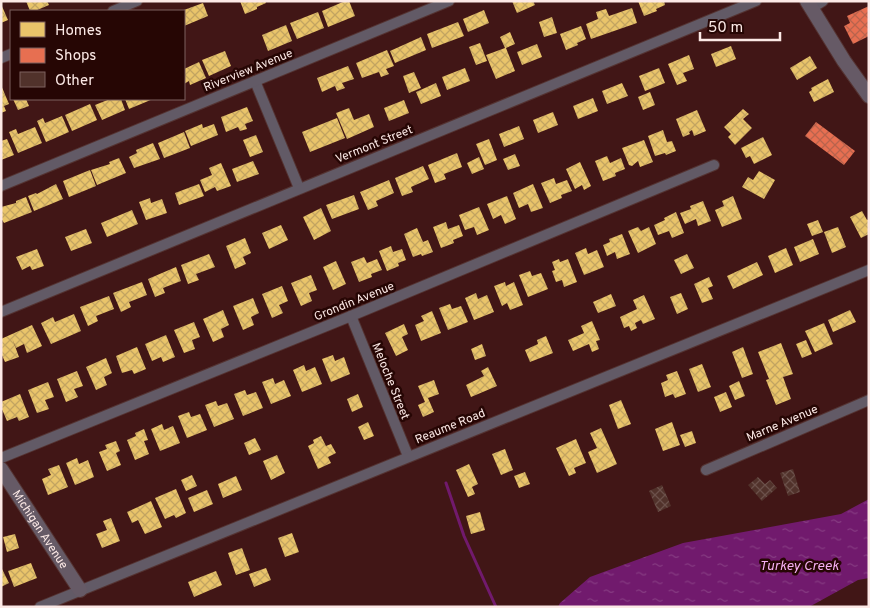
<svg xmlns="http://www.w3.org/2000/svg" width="870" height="608" viewBox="0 0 870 608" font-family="Overpass,sans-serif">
	<defs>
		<pattern id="water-ripples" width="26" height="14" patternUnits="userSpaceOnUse" patternTransform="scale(1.25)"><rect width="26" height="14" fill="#711a6d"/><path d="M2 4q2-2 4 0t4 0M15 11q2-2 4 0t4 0" fill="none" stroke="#863b82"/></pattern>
		<pattern id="homes-cross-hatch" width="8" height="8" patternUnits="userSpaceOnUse" patternTransform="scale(1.25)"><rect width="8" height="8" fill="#e9c46a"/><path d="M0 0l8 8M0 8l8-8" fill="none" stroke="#c2a461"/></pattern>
		<pattern id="shops-cross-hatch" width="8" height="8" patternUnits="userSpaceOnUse" patternTransform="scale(1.25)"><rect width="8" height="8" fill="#e76f51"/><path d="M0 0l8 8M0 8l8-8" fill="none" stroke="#b8634d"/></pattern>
		<pattern id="building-cross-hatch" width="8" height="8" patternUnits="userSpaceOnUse" patternTransform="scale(1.25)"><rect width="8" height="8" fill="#51322b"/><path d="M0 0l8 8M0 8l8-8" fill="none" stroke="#6b504a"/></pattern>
	</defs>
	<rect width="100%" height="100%" fill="#411616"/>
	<path fill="url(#water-ripples)" d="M869,499V578L858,580L809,607H558L560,603L590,577L683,543L841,514Z"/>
	<g fill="url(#homes-cross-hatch)">
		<path d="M26,1H47L49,5L35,11H30Z"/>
		<path d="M240,1H265L266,3L257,7V9L245,14Z"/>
		<path d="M345,1H349L355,16L328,27L322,11Z"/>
		<path d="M512,1H533L535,5L517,13Z"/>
		<path d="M638,1H664L665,5L656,9L657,11L644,16Z"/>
		<path d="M203,3L208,16L184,26V10Z"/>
		<path d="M1,4L8,20L1,23Z"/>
		<path d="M632,8L637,23L591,39L586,24L598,19L596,12L606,9L609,16Z"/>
		<path d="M484,10L489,23L468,32L463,19Z"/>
		<path d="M318,12L324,28L297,39L290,23Z"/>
		<path d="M552,17L557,33L544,37L539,22Z"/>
		<path d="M458,22L464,36L432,48L427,34Z"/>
		<path d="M286,25L292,41L268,51L262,35Z"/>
		<path d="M581,26L586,39L577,43L578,45L566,50L560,34Z"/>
		<path d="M510,32L515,44L506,48L515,71L496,79L486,55L505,48L500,37Z"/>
		<path d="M421,37L426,50L395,63L390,51Z"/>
		<path d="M480,43L487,61L476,65L469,47Z"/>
		<path d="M537,44L542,57L522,65L517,52Z"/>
		<path d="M731,46L736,59L716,67L711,54Z"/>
		<path d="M387,50L394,66L386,69L389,74L381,77L379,72L362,78L356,63Z"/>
		<path d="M225,51L231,66L209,76L202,60Z"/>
		<path d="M689,55L694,69L683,73L687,81L677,85L668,64Z"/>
		<path d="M810,56L817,68L797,80L790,68Z"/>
		<path d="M199,62L206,78L190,85L189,81L184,84V69Z"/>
		<path d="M348,66L354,79L342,83L345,88L337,91L335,86L322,92L317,78Z"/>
		<path d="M465,68L470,81L447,90L442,77Z"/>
		<path d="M659,68L665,83L645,91L639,76Z"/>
		<path d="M414,72L421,88L409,93L403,76Z"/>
		<path d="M828,79L834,92L814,102L809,92L812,90L811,88Z"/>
		<path d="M436,83L441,96L421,104L416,92Z"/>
		<path d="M622,83L628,96L607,104L602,91Z"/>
		<path d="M1,85L9,104L4,106L6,111L1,113Z"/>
		<path d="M650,92L655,105L643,110L638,97Z"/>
		<path d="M593,98L598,111L578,119L573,106Z"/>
		<path d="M13,99H26L29,106L18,110Z"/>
		<path d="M110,99H121L125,110L102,120L95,105Z"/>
		<path d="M125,99H153L129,109Z"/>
		<path d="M404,100L409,113L389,121L384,108Z"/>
		<path d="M90,104L97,120L72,131L65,115Z"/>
		<path d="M247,107L253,121L245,124L247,129L240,131L238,127L226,132L221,117Z"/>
		<path d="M349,108L354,120L369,114L374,127L347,139L336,113Z"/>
		<path d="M743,109L749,114L743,119L752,128L735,145L728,137L731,134L724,127Z"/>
		<path d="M697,110L706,131L694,136L692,130L689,132L690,134L683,137L676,119Z"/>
		<path d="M553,112L558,125L538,133L533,120Z"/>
		<path d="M62,116L69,132L46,142L37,121L43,118L45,123Z"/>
		<path d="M337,118L345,138L310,152L302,132Z"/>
		<path d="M202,124L203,128L214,124L218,135L191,146L185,131Z"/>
		<path d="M519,126L524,139L504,147L499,134Z"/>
		<path d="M35,127L42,143L18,153L9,132L16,129L18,134Z"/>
		<path d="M663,130L667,142L672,141L676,151L666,155L665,153L655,156L648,136Z"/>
		<path d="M184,132L190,148L164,158L158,143Z"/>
		<path d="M256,135L263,152L250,157L243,140Z"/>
		<path d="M763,137L772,155L754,164L750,156L746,158L741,148Z"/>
		<path d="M7,139L14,155L1,160V141Z"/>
		<path d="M489,139L497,160L485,165L476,144Z"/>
		<path d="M644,140L653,162L640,167L638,161L632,166L629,165L622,148Z"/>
		<path d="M153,143L160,159L134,168L129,157L137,153L136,150Z"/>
		<path d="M457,153L462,167L444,174L446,179L435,183L428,165Z"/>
		<path d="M515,154L520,166L508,170L503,159Z"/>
		<path d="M607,156L610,163L621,158L625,169L615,173L616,176L603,181L595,161Z"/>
		<path d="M479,157L484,169L472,174L467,163Z"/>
		<path d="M119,158L126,173L97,185L91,170L110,164L109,162Z"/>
		<path d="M253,161L259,174L237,182L232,169Z"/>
		<path d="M580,162L591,186L584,190L582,185L575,189L566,169Z"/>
		<path d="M221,163L231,186L217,191L215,187L205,192L200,180L212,175L209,168Z"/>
		<path d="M423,166L429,179L411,187L413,192L402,196L395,178Z"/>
		<path d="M90,170L96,186L69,197L63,181Z"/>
		<path d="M759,171L775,180L764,199L742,187L748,177L753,180Z"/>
		<path d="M554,178L556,184L567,180L572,191L561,195L562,198L550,203L541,183Z"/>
		<path d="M389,180L394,193L376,201L378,206L368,210L360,192Z"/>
		<path d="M56,184L63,199L34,211L28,196L36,193L37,194Z"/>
		<path d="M199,184L204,196L179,205L175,193Z"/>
		<path d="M533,184L543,208L531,212L528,204L519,208L513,193Z"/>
		<path d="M354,195L359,209L332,219L326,205Z"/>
		<path d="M507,196L516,219L505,224L501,215L493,219L487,204Z"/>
		<path d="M733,196L742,219L722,227L715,210L724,206L722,201Z"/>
		<path d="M26,197L32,212L4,223L1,218V207L16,203V201Z"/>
		<path d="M150,198L151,203L162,199L167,213L146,220L139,202Z"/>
		<path d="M703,201L711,221L698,226L696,219L685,224L680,213L691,209L690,206Z"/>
		<path d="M479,207L489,230L477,235L474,227L465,230L459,215Z"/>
		<path d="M321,208L331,231L314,240L303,217Z"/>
		<path d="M132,210L138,224L107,237L101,223Z"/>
		<path d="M862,211L867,220L869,219V234L861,238L850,217Z"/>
		<path d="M676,212L684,233L672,238L669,231L658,235L654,225L665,220L664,218Z"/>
		<path d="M818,220L823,232L812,236L807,224Z"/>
		<path d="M446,222L448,229L459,225L463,236L453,240L454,243L441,248L433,227Z"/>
		<path d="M281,225L288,240L269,249L262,233Z"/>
		<path d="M638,227L641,231L649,227L656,244L638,253L628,231Z"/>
		<path d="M838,227L846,247L832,253L824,232Z"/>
		<path d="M417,228L423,242L428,240L433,252L422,256L421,254L413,257L404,234Z"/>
		<path d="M86,229L92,243L71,251L65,237Z"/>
		<path d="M622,234L630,254L617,259L615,252L607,256L603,245L610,242L609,239Z"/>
		<path d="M245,238L251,253L243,257L246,264L235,269L226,246Z"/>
		<path d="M813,239L819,254L800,262L794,247Z"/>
		<path d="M391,246L393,252L402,249L406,260L398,263L399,266L387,271L379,251Z"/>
		<path d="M586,248L588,254L597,250L604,267L584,275L575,253Z"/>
		<path d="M786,248L793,265L775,273L768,256Z"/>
		<path d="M37,249L44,266L32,270L30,266L22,270L16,257Z"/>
		<path d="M209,254L215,267L196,274L199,280L188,284L181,265Z"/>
		<path d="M687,254L694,268L681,274L674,260Z"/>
		<path d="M364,257L367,263L377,259L382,270L371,274L372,277L359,282L351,262Z"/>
		<path d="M559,259L560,262L568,259L577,282L564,287L562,280L556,282L552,271L555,270L552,262Z"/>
		<path d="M336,261L346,284L333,290L323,267Z"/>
		<path d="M757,262L763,275L733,289L727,276Z"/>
		<path d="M176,267L181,281L163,288L165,293L155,297L148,279Z"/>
		<path d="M530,271L532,276L541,273L548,289L528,297L519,275Z"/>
		<path d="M311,275L317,290L309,293L312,301L301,306L291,283Z"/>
		<path d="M709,277L713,286L708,288L713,299L702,303L694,284Z"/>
		<path d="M142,282L147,295L129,302L131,307L121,312L113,293Z"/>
		<path d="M505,282L506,286L514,282L523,305L510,310L507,303L502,306L494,286Z"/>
		<path d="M282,286L288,301L279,305L283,313L272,318L262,294Z"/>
		<path d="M476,293L478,299L487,295L494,312L474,320L465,298Z"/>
		<path d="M681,293L688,309L677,314L670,297Z"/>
		<path d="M611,294L616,306L598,313L593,302Z"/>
		<path d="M644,295L655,319L643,324L641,320L635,323L637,328L631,331L629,326L624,328L620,317L637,309L633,300Z"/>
		<path d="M109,296L114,309L96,316L98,321L88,326L80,307Z"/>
		<path d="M253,298L259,313L251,317L254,325L243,330L233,306Z"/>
		<path d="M450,304L452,309L461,306L468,322L448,330L439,308Z"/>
		<path d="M223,310L229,325L221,329L224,337L213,342L203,319Z"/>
		<path d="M850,310L856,322L833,332L828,320Z"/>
		<path d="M432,311L441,333L421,341L415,325L424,321L421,316Z"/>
		<path d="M74,314L81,331L51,344L41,323L53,317L55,322Z"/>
		<path d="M592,321L600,340L596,341L599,349L592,352L589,344L573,351L568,340L584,333L581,326Z"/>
		<path d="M194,322L200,337L192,340L195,349L184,353L174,330Z"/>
		<path d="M824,323L833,344L815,352L805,331Z"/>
		<path d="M404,324L408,334L402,337L408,350L396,356L385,333Z"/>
		<path d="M32,325L42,346L27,353L24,344L16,348L12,338L19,357L5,362L1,353V339Z"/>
		<path d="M166,335L175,357L163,362L161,357L152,361L145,344Z"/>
		<path d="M546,336L553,353L530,362L525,350L538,344L537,340Z"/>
		<path d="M806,340L812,354L802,358L796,344Z"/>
		<path d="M781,343L793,374L783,377L791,399L776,405L766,380L769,379L758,352Z"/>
		<path d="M482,344L486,356L475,360L471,349Z"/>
		<path d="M137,347L146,369L134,374L132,370L122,373L116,356Z"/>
		<path d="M743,347L753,374L742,378L732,352Z"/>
		<path d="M333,355L335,361L344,357L350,374L331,382L322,359Z"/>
		<path d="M106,358L112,373L104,377L107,385L96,390L86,367Z"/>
		<path d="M702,364L711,387L698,392L689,369Z"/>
		<path d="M304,365L306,371L315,367L322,384L302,392L293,370Z"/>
		<path d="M488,367L497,386L471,397L466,385L484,376L481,371Z"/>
		<path d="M77,371L83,386L74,389L78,397L66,402L57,379Z"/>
		<path d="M677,371L686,394L675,398L673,394L665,397L661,383L668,380L666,375Z"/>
		<path d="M273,378L275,384L284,380L291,396L271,404L262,382Z"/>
		<path d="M434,380L439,394L428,398L434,412L423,417L418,405L425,402L418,386Z"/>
		<path d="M739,381L745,396L735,400L729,386Z"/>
		<path d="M48,382L54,397L45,400L49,409L37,413L28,390Z"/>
		<path d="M245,390L247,395L256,392L263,408L243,416L234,394Z"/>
		<path d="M726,392L732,407L720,412L714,397Z"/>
		<path d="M20,394L29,417L19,421L17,417L7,421L1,407V402Z"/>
		<path d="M358,394L363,407L352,412L347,399Z"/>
		<path d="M621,400L631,424L618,429L609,405Z"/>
		<path d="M216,401L218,406L227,403L234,419L214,427L205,405Z"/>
		<path d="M189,412L191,417L200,414L207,430L187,438L178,416Z"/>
		<path d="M368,422L374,436L364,440L358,427Z"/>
		<path d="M672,422L680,445L663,451L655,429Z"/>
		<path d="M162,424L164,430L173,426L180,443L160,451L151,429Z"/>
		<path d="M601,428L617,464L597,473L588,452L597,448L590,433Z"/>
		<path d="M144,429L148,440L144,441L149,454L135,460L127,440L136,436L135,433Z"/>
		<path d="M692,431L696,443L685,447L680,435Z"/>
		<path d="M321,436L326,446L331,444L336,453L328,457L331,463L318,469L308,446L314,443L313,440Z"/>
		<path d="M255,438L261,450L249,455L244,443Z"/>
		<path d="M576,439L586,463L574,468L576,473L569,476L556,448Z"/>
		<path d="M116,441L120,451L116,453L121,465L107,471L99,452L107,449L105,445Z"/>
		<path d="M505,449L513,470L501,475L492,454Z"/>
		<path d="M277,455L285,473L271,480L263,461Z"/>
		<path d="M77,458L79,464L88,460L94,477L75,485L66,463Z"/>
		<path d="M469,464L478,484L472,487L475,494L468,497L456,470Z"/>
		<path d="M59,465L68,487L48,495L42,479L51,475L48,469Z"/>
		<path d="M525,472L530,484L519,488L514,476Z"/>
		<path d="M192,475L197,486L186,491L181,480Z"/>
		<path d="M236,476L242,490L223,498L218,484Z"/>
		<path d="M176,489L186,513L176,518L174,515L165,519L155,498Z"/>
		<path d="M207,490L213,504L194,512L188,498Z"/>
		<path d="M151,501L162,527L145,534L138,520L132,523L127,512Z"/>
		<path d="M480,512L485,530L471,534L466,516Z"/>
		<path d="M111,518L120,541L102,548L96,534L107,530L103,521Z"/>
		<path d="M292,533L299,552L285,557L278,538Z"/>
		<path d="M15,534L19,548L7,552L3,537Z"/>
		<path d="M242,548L250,570L236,575L228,553Z"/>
		<path d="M31,563L37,578L14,587L8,571Z"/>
		<path d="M1,567L9,583L1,587Z"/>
		<path d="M266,568L271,580L254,587L249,574Z"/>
		<path d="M216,571L222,585L194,597L188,582Z"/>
	</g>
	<g fill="url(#shops-cross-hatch)">
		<path d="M869,6V36L853,44L844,26L850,23L847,16Z"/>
		<path d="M816,122L855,151L844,165L805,136Z"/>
	</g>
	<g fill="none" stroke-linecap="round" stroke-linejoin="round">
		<path stroke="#711a6d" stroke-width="3" d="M446,483L464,536L496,607"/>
	</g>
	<g fill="url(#building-cross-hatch)">
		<path d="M793,469L800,492L788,496L780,473Z"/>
		<path d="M758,477L765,484L770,480L777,488L762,501L748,485Z"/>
		<path d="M662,485L671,506L658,512L649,491Z"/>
	</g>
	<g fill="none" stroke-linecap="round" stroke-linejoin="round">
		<defs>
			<g id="street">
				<path d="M812,8L823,1"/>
				<path d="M113,11L137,1"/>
				<path d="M1,58L11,54"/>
				<path d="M255,81L299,188"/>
				<path d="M1,186L449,1"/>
				<path d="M1,312L756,1"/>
				<path d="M351,316L408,456"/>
				<path d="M1,458L351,316L714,165"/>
				<path d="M706,470L869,400"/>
				<path d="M40,607L869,270"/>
			</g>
			<g id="secondary">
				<path d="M807,1L844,61L869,96"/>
				<path id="s1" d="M1,469L80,590"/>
			</g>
		</defs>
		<use href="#street" stroke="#543332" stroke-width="12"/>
		<use href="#secondary" stroke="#543332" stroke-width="16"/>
		<use href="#street" stroke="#625a66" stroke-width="10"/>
		<use href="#secondary" stroke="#665a66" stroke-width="14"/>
	</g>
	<g text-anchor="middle" stroke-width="5" stroke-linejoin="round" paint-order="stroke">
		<g font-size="12" fill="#fce9e6" stroke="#260604">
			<text transform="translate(248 70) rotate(-22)" y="4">Riverview Avenue</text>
			<text transform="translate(374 144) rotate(-22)" y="4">Vermont Street</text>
			<text transform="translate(354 301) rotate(-22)" y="4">Grondin Avenue</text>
			<text transform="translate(391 381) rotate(68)" y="4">Meloche Street</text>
			<text transform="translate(782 423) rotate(-23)" y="4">Marne Avenue</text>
			<text transform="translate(450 426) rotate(-22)" y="4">Reaume Road</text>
			<text dy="4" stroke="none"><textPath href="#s1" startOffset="72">Michigan Avenue</textPath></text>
		</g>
		<g font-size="14" font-style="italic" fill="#f4aff1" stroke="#260604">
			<text x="799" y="570">Turkey Creek</text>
		</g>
	</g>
	<rect width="870" height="608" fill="none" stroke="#fce9e6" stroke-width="5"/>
	<rect x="10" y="10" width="175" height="90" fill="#260604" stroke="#7c615e"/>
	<rect x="20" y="22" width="25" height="15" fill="#e9c46a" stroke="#7c615e"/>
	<text x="55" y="35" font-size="15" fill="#fce9e6">Homes</text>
	<rect x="20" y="48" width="25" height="15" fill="#e76f51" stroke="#7c615e"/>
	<text x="55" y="60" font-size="15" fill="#fce9e6">Shops</text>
	<rect x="20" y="72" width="25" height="15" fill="#51322b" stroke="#7c615e"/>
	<text x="55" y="85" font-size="15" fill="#fce9e6">Other</text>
	<path d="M700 32v8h80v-8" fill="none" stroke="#fce9e6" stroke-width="2.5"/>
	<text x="708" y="32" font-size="15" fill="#fce9e6" stroke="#260604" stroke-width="4" paint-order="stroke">50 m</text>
</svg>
